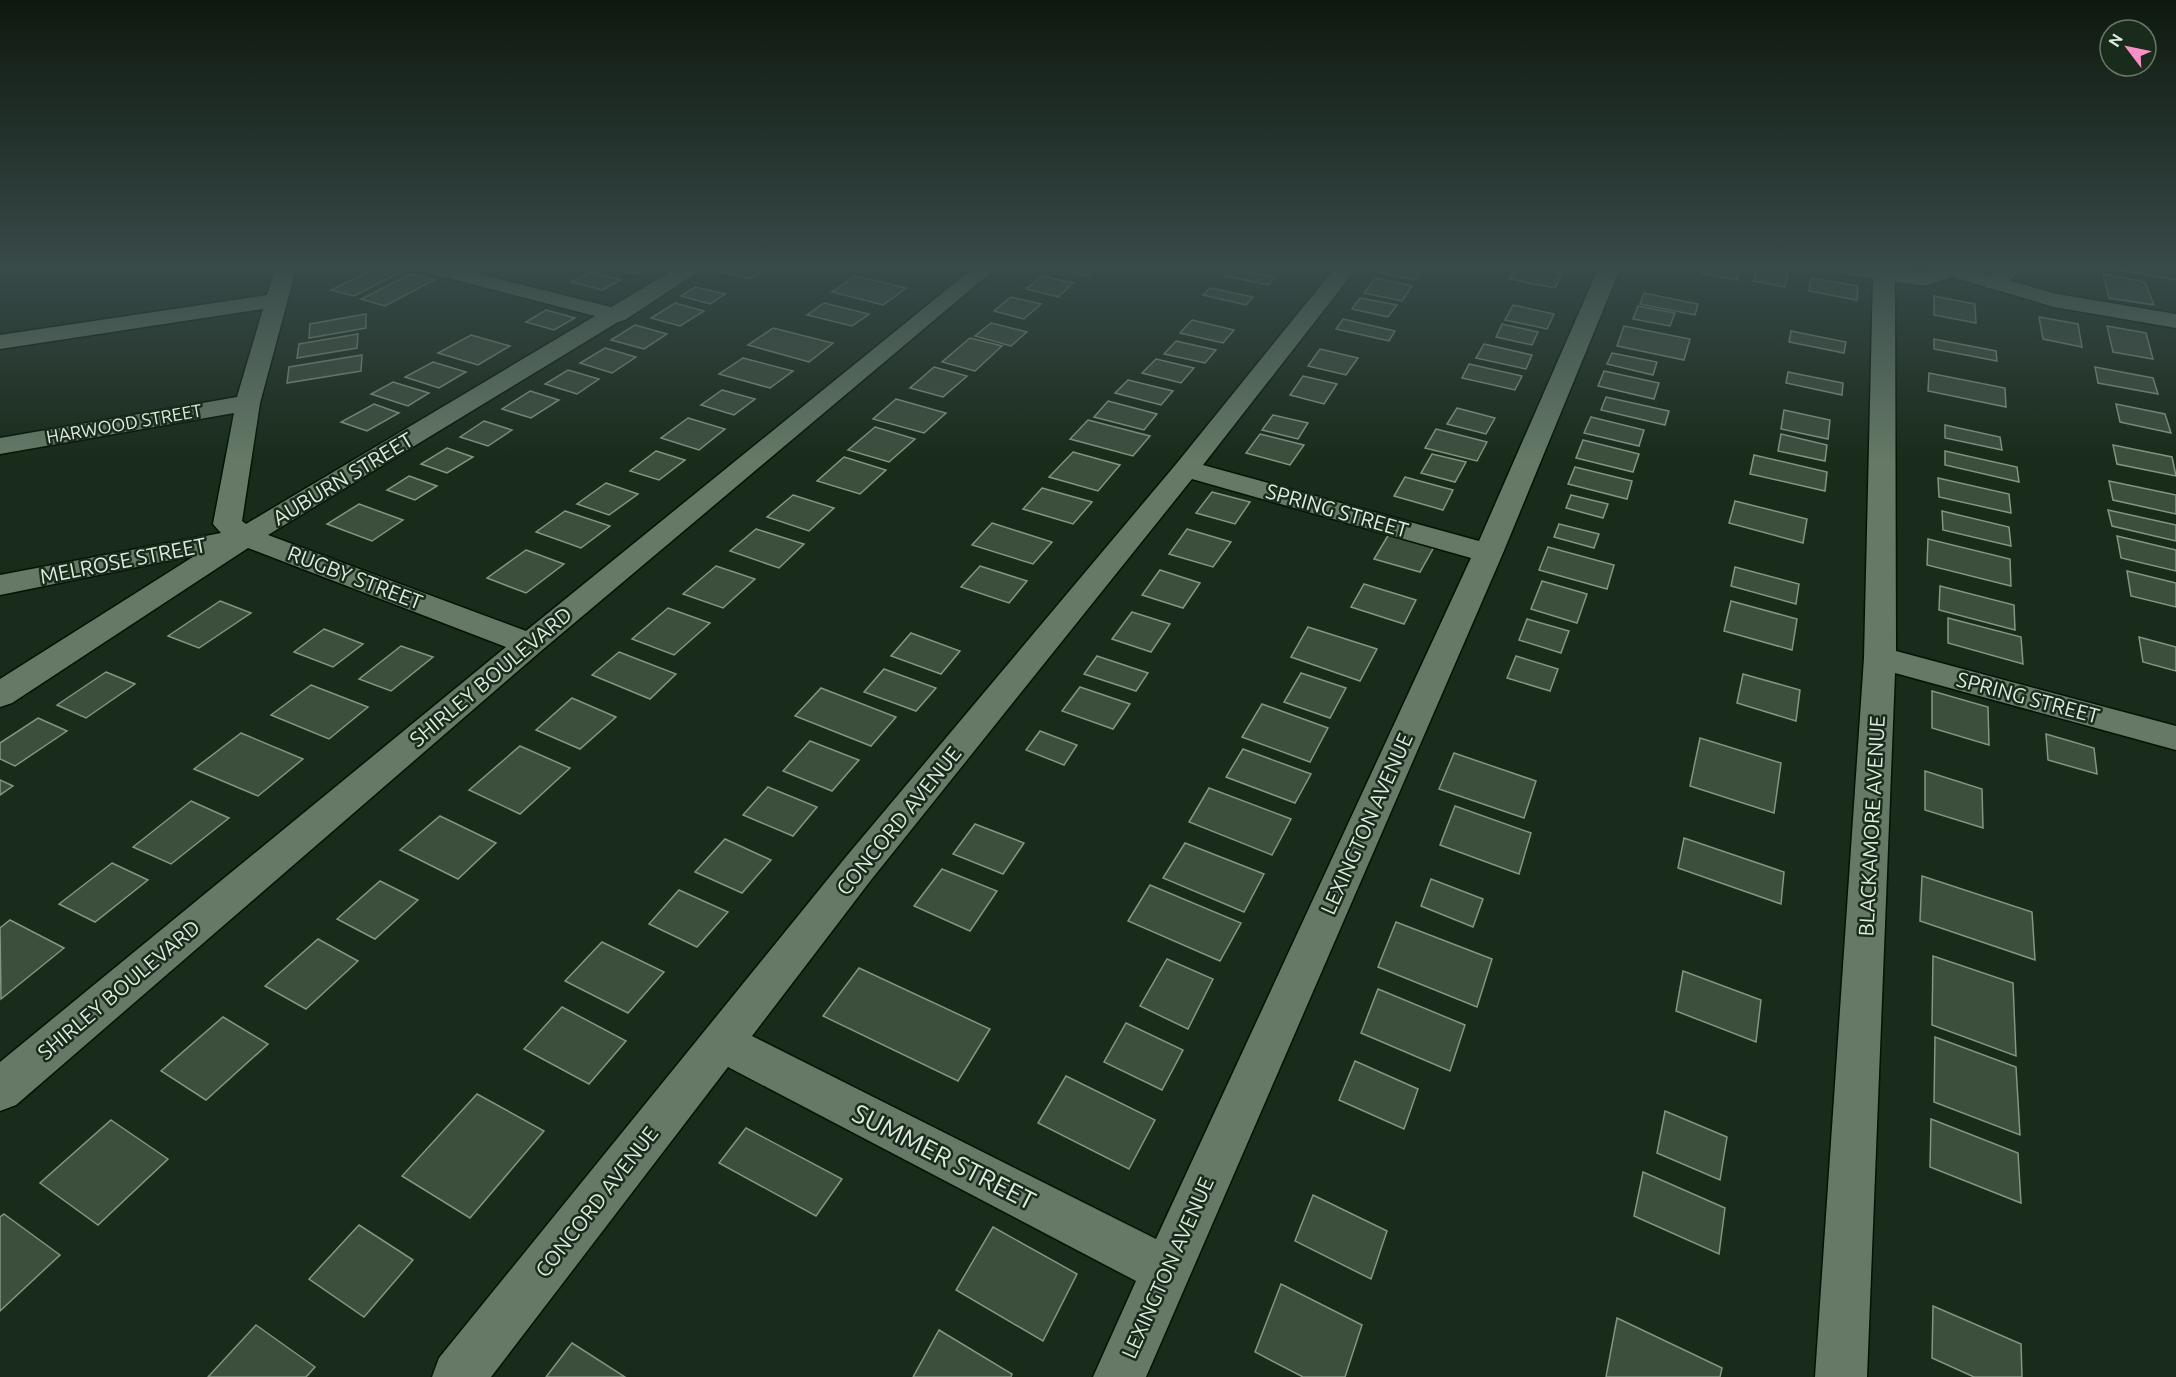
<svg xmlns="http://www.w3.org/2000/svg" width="2176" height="1377" viewBox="0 0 2176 1377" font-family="Ubuntu,sans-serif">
	<rect width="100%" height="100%" fill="#192b1a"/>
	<g fill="#3c4e3c" stroke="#829682" stroke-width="1.5">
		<path d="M374,269L403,271L354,296L331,290Z"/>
		<path d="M612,269H645L635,274Z"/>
		<path d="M721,269H767L750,279L718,271Z"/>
		<path d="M1052,269H1096L1087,276Z"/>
		<path d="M1232,269H1235L1275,277L1268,285L1225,276Z"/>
		<path d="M1380,269H1422L1414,280L1378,272Z"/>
		<path d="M1515,269H1535L1562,274L1555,288L1509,279Z"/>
		<path d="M1702,269H1739L1737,280L1701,273Z"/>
		<path d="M1756,269L1788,272L1785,287L1753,281Z"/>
		<path d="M2113,269H2172L2176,270V280Z"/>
		<path d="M591,272L621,280L602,290L571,282Z"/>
		<path d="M411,274L434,280L385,306L361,299Z"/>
		<path d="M2103,274L2145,282L2154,305L2109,298Z"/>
		<path d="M855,276L906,288L883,305L832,292Z"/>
		<path d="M1042,276L1073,283L1058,297L1026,289Z"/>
		<path d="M1375,278L1412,286L1402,301L1364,293Z"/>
		<path d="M1811,278L1858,286L1857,300L1809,291Z"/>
		<path d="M695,287L725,294L710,304L681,296Z"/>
		<path d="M1210,288L1253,297L1246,305L1203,295Z"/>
		<path d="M1644,293L1698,304L1695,315L1640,304Z"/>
		<path d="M1934,296L1975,304L1976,323L1934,315Z"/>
		<path d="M1011,297L1041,304L1024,319L994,311Z"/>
		<path d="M1360,298L1397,305L1388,317L1352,309Z"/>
		<path d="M675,303L704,311L680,326L651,318Z"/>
		<path d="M824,303L869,314L852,326L807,315Z"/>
		<path d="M1513,305L1554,314L1547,329L1505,320Z"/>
		<path d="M1638,306L1675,313L1670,326L1633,319Z"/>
		<path d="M546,310L575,318L554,330L526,322Z"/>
		<path d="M366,314V328L309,338L310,324Z"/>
		<path d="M2039,317L2078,324L2082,347L2043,339Z"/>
		<path d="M1343,319L1395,331L1389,341L1336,329Z"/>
		<path d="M1192,320L1234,330L1223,343L1180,333Z"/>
		<path d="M991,323L1027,332L1011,346L975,336Z"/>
		<path d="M1502,324L1538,332L1532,345L1496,337Z"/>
		<path d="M635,325L667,334L644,349L611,340Z"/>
		<path d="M1624,326L1690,339L1684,360L1617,346Z"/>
		<path d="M2107,326L2146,333L2153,359L2113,352Z"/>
		<path d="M773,328L833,343L809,362L748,345Z"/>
		<path d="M1791,331L1846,342L1844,353L1789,342Z"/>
		<path d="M358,334L357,348L297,358L299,344Z"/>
		<path d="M471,335L510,346L478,365L438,353Z"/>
		<path d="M970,338L1002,346L975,371L942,362Z"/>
		<path d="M1934,339L1996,351L1997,361L1934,349Z"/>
		<path d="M1176,341L1216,350L1205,363L1164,354Z"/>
		<path d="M1484,344L1532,355L1526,369L1476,358Z"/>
		<path d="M605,348L636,357L612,373L580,363Z"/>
		<path d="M1320,349L1358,358L1346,375L1308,366Z"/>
		<path d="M1612,353L1657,362L1653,375L1607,364Z"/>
		<path d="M362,355L361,371L287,383L289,367Z"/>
		<path d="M743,358L793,371L770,388L719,374Z"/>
		<path d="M1156,359L1194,368L1181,383L1142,373Z"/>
		<path d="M433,362L466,372L439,388L405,377Z"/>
		<path d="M1469,364L1522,376L1515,390L1462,378Z"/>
		<path d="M934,367L967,376L943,397L910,388Z"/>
		<path d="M2095,367L2153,378L2158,394L2098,383Z"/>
		<path d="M568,370L599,379L577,394L545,384Z"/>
		<path d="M1604,371L1659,383L1654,399L1598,386Z"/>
		<path d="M1788,372L1843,383L1842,395L1786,383Z"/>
		<path d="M1929,373L2005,388L2006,407L1928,391Z"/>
		<path d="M1303,376L1337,384L1324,404L1290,395Z"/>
		<path d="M1128,380L1173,391L1161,405L1115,393Z"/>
		<path d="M393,382L429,393L408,406L371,394Z"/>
		<path d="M722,390L755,399L734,415L701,405Z"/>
		<path d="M530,391L559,400L531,418L502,409Z"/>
		<path d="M1606,397L1669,411L1665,425L1601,410Z"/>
		<path d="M896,399L946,413L924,433L873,419Z"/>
		<path d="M1108,401L1157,414L1144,430L1094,417Z"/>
		<path d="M374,404L399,413L367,431L341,422Z"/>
		<path d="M2116,404L2165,414L2171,433L2120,422Z"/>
		<path d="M1457,408L1495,418L1486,434L1447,424Z"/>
		<path d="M1784,410L1830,420L1828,439L1781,429Z"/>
		<path d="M1273,415L1308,423L1298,439L1262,430Z"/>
		<path d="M1591,417L1644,430L1639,446L1584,433Z"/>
		<path d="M688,418L725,429L699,450L661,438Z"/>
		<path d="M1088,420L1150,436L1133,456L1070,439Z"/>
		<path d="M484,421L512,430L488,446L460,437Z"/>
		<path d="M1945,425L2000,437L2002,450L1945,438Z"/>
		<path d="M875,427L915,439L889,462L848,450Z"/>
		<path d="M1436,429L1487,442L1477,461L1425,448Z"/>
		<path d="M1260,434L1304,445L1290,465L1246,453Z"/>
		<path d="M1781,434L1827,445L1825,461L1778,451Z"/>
		<path d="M1583,440L1639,454L1633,472L1576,458Z"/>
		<path d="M2113,445L2172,457L2176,476L2117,464Z"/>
		<path d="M447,448L473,457L447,473L421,464Z"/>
		<path d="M656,451L685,460L659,480L630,471Z"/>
		<path d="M1945,451L2017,467L2019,482L1945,465Z"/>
		<path d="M1073,452L1120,465L1098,491L1049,477Z"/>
		<path d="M1432,454L1466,462L1455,482L1421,473Z"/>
		<path d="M1754,455L1827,472L1825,491L1750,474Z"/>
		<path d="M844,457L886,470L860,494L817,481Z"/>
		<path d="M1575,467L1632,481L1627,499L1568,484Z"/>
		<path d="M409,476L437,486L415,500L387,490Z"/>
		<path d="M1405,477L1453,490L1443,510L1394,496Z"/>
		<path d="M1938,478L2009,494L2011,513L1939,497Z"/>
		<path d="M2109,481L2176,495V514L2113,500Z"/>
		<path d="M606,483L638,494L609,515L577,504Z"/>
		<path d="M1042,488L1092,502L1073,524L1023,509Z"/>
		<path d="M1212,492L1250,502L1235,524L1196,513Z"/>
		<path d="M793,495L834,508L809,531L767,517Z"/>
		<path d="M1571,495L1608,504L1603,518L1566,508Z"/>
		<path d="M1735,501L1807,519L1803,543L1729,523Z"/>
		<path d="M359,504L403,520L372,541L327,524Z"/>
		<path d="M2108,510L2176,525V541L2112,526Z"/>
		<path d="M565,511L610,526L581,548L536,532Z"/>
		<path d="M1942,511L2009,527L2011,546L1943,530Z"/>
		<path d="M992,523L1052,542L1033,564L972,545Z"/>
		<path d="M1559,524L1599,534L1594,548L1554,537Z"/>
		<path d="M756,529L804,544L779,568L730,551Z"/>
		<path d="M1187,529L1231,542L1213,567L1169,554Z"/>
		<path d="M1389,534L1434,547L1420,572L1374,559Z"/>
		<path d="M2117,536L2176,550V571L2121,558Z"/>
		<path d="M1928,539L2010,559L2011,586L1927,565Z"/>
		<path d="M1548,547L1614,565L1607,589L1539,570Z"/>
		<path d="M526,550L564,564L526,593L487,578Z"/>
		<path d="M716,566L755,579L723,608L683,594Z"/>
		<path d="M980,566L1027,581L1009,603L961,587Z"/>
		<path d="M1735,567L1799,584L1796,604L1731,586Z"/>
		<path d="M1160,570L1200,583L1183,608L1142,595Z"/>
		<path d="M2127,571L2176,583V607L2131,596Z"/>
		<path d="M1542,581L1587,594L1577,623L1531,609Z"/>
		<path d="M1364,584L1416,600L1404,624L1351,607Z"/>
		<path d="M1940,586L2014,605L2015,630L1939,610Z"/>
		<path d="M220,601L251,613L199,648L168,636Z"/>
		<path d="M1731,601L1797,619L1792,650L1724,631Z"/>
		<path d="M668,608L710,623L674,655L632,639Z"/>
		<path d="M1132,612L1170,624L1151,652L1112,639Z"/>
		<path d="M1948,618L2021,637L2023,664L1948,643Z"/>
		<path d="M1527,619L1569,631L1561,653L1519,640Z"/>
		<path d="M1308,627L1377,649L1360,681L1291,657Z"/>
		<path d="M324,629L363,644L333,667L294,652Z"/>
		<path d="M911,633L960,651L941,674L891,656Z"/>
		<path d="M2139,637L2176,647V671L2143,662Z"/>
		<path d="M401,646L433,657L391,691L359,679Z"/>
		<path d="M619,652L676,674L650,699L592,675Z"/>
		<path d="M1097,656L1148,673L1136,691L1084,674Z"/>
		<path d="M1516,656L1558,669L1550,691L1507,678Z"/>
		<path d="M884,669L936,688L916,711L864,692Z"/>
		<path d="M106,672L135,684L86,718L57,705Z"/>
		<path d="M1301,673L1346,688L1330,718L1284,702Z"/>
		<path d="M1743,674L1800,690L1796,721L1737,703Z"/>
		<path d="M311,685L368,707L329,739L271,715Z"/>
		<path d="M1080,687L1130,704L1113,729L1062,711Z"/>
		<path d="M821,688L896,717L871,746L795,716Z"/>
		<path d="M1932,691L1988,707L1989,745L1932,728Z"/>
		<path d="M572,698L616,717L580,749L536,730Z"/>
		<path d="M1262,704L1328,728L1310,762L1242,737Z"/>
		<path d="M38,718L67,731L15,766L0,759V743Z"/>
		<path d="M1040,731L1077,745L1064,765L1026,750Z"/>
		<path d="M241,733L303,759L258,796L194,769Z"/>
		<path d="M2046,734L2094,748L2097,774L2048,760Z"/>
		<path d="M1700,738L1781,763L1774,813L1690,786Z"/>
		<path d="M810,741L859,760L832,791L783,771Z"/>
		<path d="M520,746L570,768L520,814L469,790Z"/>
		<path d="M1243,749L1311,774L1295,803L1226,777Z"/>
		<path d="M1454,753L1536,781L1524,818L1439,789Z"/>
		<path d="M1925,771L1982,789L1983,828L1925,810Z"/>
		<path d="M0,780L13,786L0,795Z"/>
		<path d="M768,787L817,807L793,836L743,815Z"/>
		<path d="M1209,788L1291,819L1272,855L1189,822Z"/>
		<path d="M191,801L229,818L171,864L133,847Z"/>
		<path d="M1455,806L1531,833L1519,874L1440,845Z"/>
		<path d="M440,816L496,843L458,879L400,850Z"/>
		<path d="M975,824L1024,843L1003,874L953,854Z"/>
		<path d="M1684,838L1784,872L1781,904L1678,868Z"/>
		<path d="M725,839L771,860L742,893L695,872Z"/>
		<path d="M1185,843L1264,874L1244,912L1163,878Z"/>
		<path d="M112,863L148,880L95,922L59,904Z"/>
		<path d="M942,869L997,891L970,931L914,906Z"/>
		<path d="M1922,876L2032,912L2035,960L1920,921Z"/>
		<path d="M1431,879L1483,899L1473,927L1421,906Z"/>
		<path d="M380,881L418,900L375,939L337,919Z"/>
		<path d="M1150,885L1241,923L1220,961L1128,921Z"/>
		<path d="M679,890L728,912L697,947L649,924Z"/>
		<path d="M10,920L64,948L1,999L0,928Z"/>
		<path d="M1396,922L1492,959L1477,1007L1378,967Z"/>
		<path d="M318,939L358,961L306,1009L265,986Z"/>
		<path d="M602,942L664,972L628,1013L565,981Z"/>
		<path d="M1933,956L2013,983L2016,1056L1932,1025Z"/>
		<path d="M1167,959L1213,979L1188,1029L1140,1006Z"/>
		<path d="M859,968L990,1029L958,1081L823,1016Z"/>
		<path d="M1683,971L1761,1000L1756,1042L1676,1011Z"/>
		<path d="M1378,989L1465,1025L1450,1071L1361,1033Z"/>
		<path d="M562,1007L626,1041L589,1084L524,1049Z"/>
		<path d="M223,1017L268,1044L206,1100L161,1071Z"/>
		<path d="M1126,1023L1183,1050L1162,1090L1104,1062Z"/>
		<path d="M1935,1037L2016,1067L2020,1135L1934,1102Z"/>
		<path d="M1355,1061L1418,1089L1404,1129L1339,1100Z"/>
		<path d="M1066,1076L1155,1120L1129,1169L1038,1123Z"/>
		<path d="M477,1094L544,1131L470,1218L402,1176Z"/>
		<path d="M1665,1111L1727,1137L1720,1180L1657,1153Z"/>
		<path d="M1931,1119L2018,1153L2021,1203L1930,1167Z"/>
		<path d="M111,1120L168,1159L98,1225L40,1183Z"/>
		<path d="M746,1128L842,1179L816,1216L719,1163Z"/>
		<path d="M1643,1172L1725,1208L1719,1254L1634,1216Z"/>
		<path d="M1313,1195L1387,1231L1371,1279L1295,1241Z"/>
		<path d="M4,1214L60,1255L0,1311V1217Z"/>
		<path d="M359,1225L413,1260L364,1317L309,1279Z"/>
		<path d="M993,1227L1077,1274L1043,1341L956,1290Z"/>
		<path d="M1281,1284L1362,1325L1345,1377H1303L1255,1352Z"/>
		<path d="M1933,1306L2021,1344L2022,1377H1974L1932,1358Z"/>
		<path d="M1617,1318L1722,1368L1720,1377H1606Z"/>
		<path d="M256,1325L315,1367L306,1377H208Z"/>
		<path d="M939,1330L1012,1374L1011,1377H913Z"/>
		<path d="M572,1343L625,1377H546Z"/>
	</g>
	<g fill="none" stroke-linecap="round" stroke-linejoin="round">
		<defs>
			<g id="street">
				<path d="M275,269H296L260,403L242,521L246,524L595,316L429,273L426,269H459L611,307L675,269H699L696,273L625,320L618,322L268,535L526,631L972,269H995L541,651L16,1105L0,1111V1062L506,647L248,548L12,703L0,707V679L196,555L0,595V575L221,533L213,524L234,413L0,454V438L237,397L263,309L0,349V335L267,295Z"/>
				<path d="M1334,269H1356L1203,465L1479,541L1598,269H1620L1503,553L1146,1377H1093L1136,1281L728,1067L491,1377H432L439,1358L845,858L1177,463ZM1192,479L1471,558L1156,1239L752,1036L871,880Z"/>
				<path d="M1884,269L1892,270L1895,275L1896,651L2176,726V750L1895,673L1867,1377H1815L1864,658L1873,275L1876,270Z"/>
				<path d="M1999,269H2022L2002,288H1986L1983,283Z"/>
			</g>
			<path id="secondary" d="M1838,269H1889L1923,273L1937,269H1968L2057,294L2176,314V328L2054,307L1952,277L1924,286L1848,275L1841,273Z"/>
		</defs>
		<use href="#street" stroke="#041305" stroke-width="3"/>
		<use href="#secondary" stroke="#041305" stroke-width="3"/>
		<use href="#street" fill="#657966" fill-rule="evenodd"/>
		<use href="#secondary" fill="#657966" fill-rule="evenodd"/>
	</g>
	<linearGradient id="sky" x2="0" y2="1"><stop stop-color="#0e180e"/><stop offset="0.58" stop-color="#384a49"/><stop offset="1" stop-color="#384a49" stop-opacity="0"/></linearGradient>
	<rect width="2176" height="461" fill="url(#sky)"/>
	<g text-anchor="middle" stroke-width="5" stroke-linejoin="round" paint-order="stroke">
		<g font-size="18" fill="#e0ebe0" stroke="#192b1a">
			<text transform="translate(124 424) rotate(-10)" y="6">HARWOOD STREET</text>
		</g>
		<g font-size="21" fill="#e0ebe0" stroke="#192b1a">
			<text transform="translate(343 479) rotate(-31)" y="7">AUBURN STREET</text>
			<text transform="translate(1337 511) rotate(16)" y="7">SPRING STREET</text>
			<text transform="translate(123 561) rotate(-11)" y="7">MELROSE STREET</text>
			<text transform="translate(355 578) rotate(21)" y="7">RUGBY STREET</text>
			<text transform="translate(491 677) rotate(-40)" y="7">SHIRLEY BOULEVARD</text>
			<text transform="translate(2028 698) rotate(15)" y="7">SPRING STREET</text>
			<text transform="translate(899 821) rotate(-51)" y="7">CONCORD AVENUE</text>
			<text transform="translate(1367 824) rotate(-66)" y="7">LEXINGTON AVENUE</text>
			<text transform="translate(1872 826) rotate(-87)" y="7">BLACKAMORE AVENUE</text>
			<text transform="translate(119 990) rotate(-40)" y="7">SHIRLEY BOULEVARD</text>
			<text transform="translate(597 1202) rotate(-52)" y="7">CONCORD AVENUE</text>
			<text transform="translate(1168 1268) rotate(-66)" y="7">LEXINGTON AVENUE</text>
		</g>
		<g font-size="26" fill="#e0ebe0" stroke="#192b1a">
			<text transform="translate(944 1157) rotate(27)" y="9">SUMMER STREET</text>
		</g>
	</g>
	<g transform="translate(2128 48) rotate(302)"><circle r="28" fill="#192b1a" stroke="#697869" stroke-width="1.5"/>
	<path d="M0-4.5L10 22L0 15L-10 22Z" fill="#f98fc9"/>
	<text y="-9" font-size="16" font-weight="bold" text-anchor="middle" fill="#e0ebe0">N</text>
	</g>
</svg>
